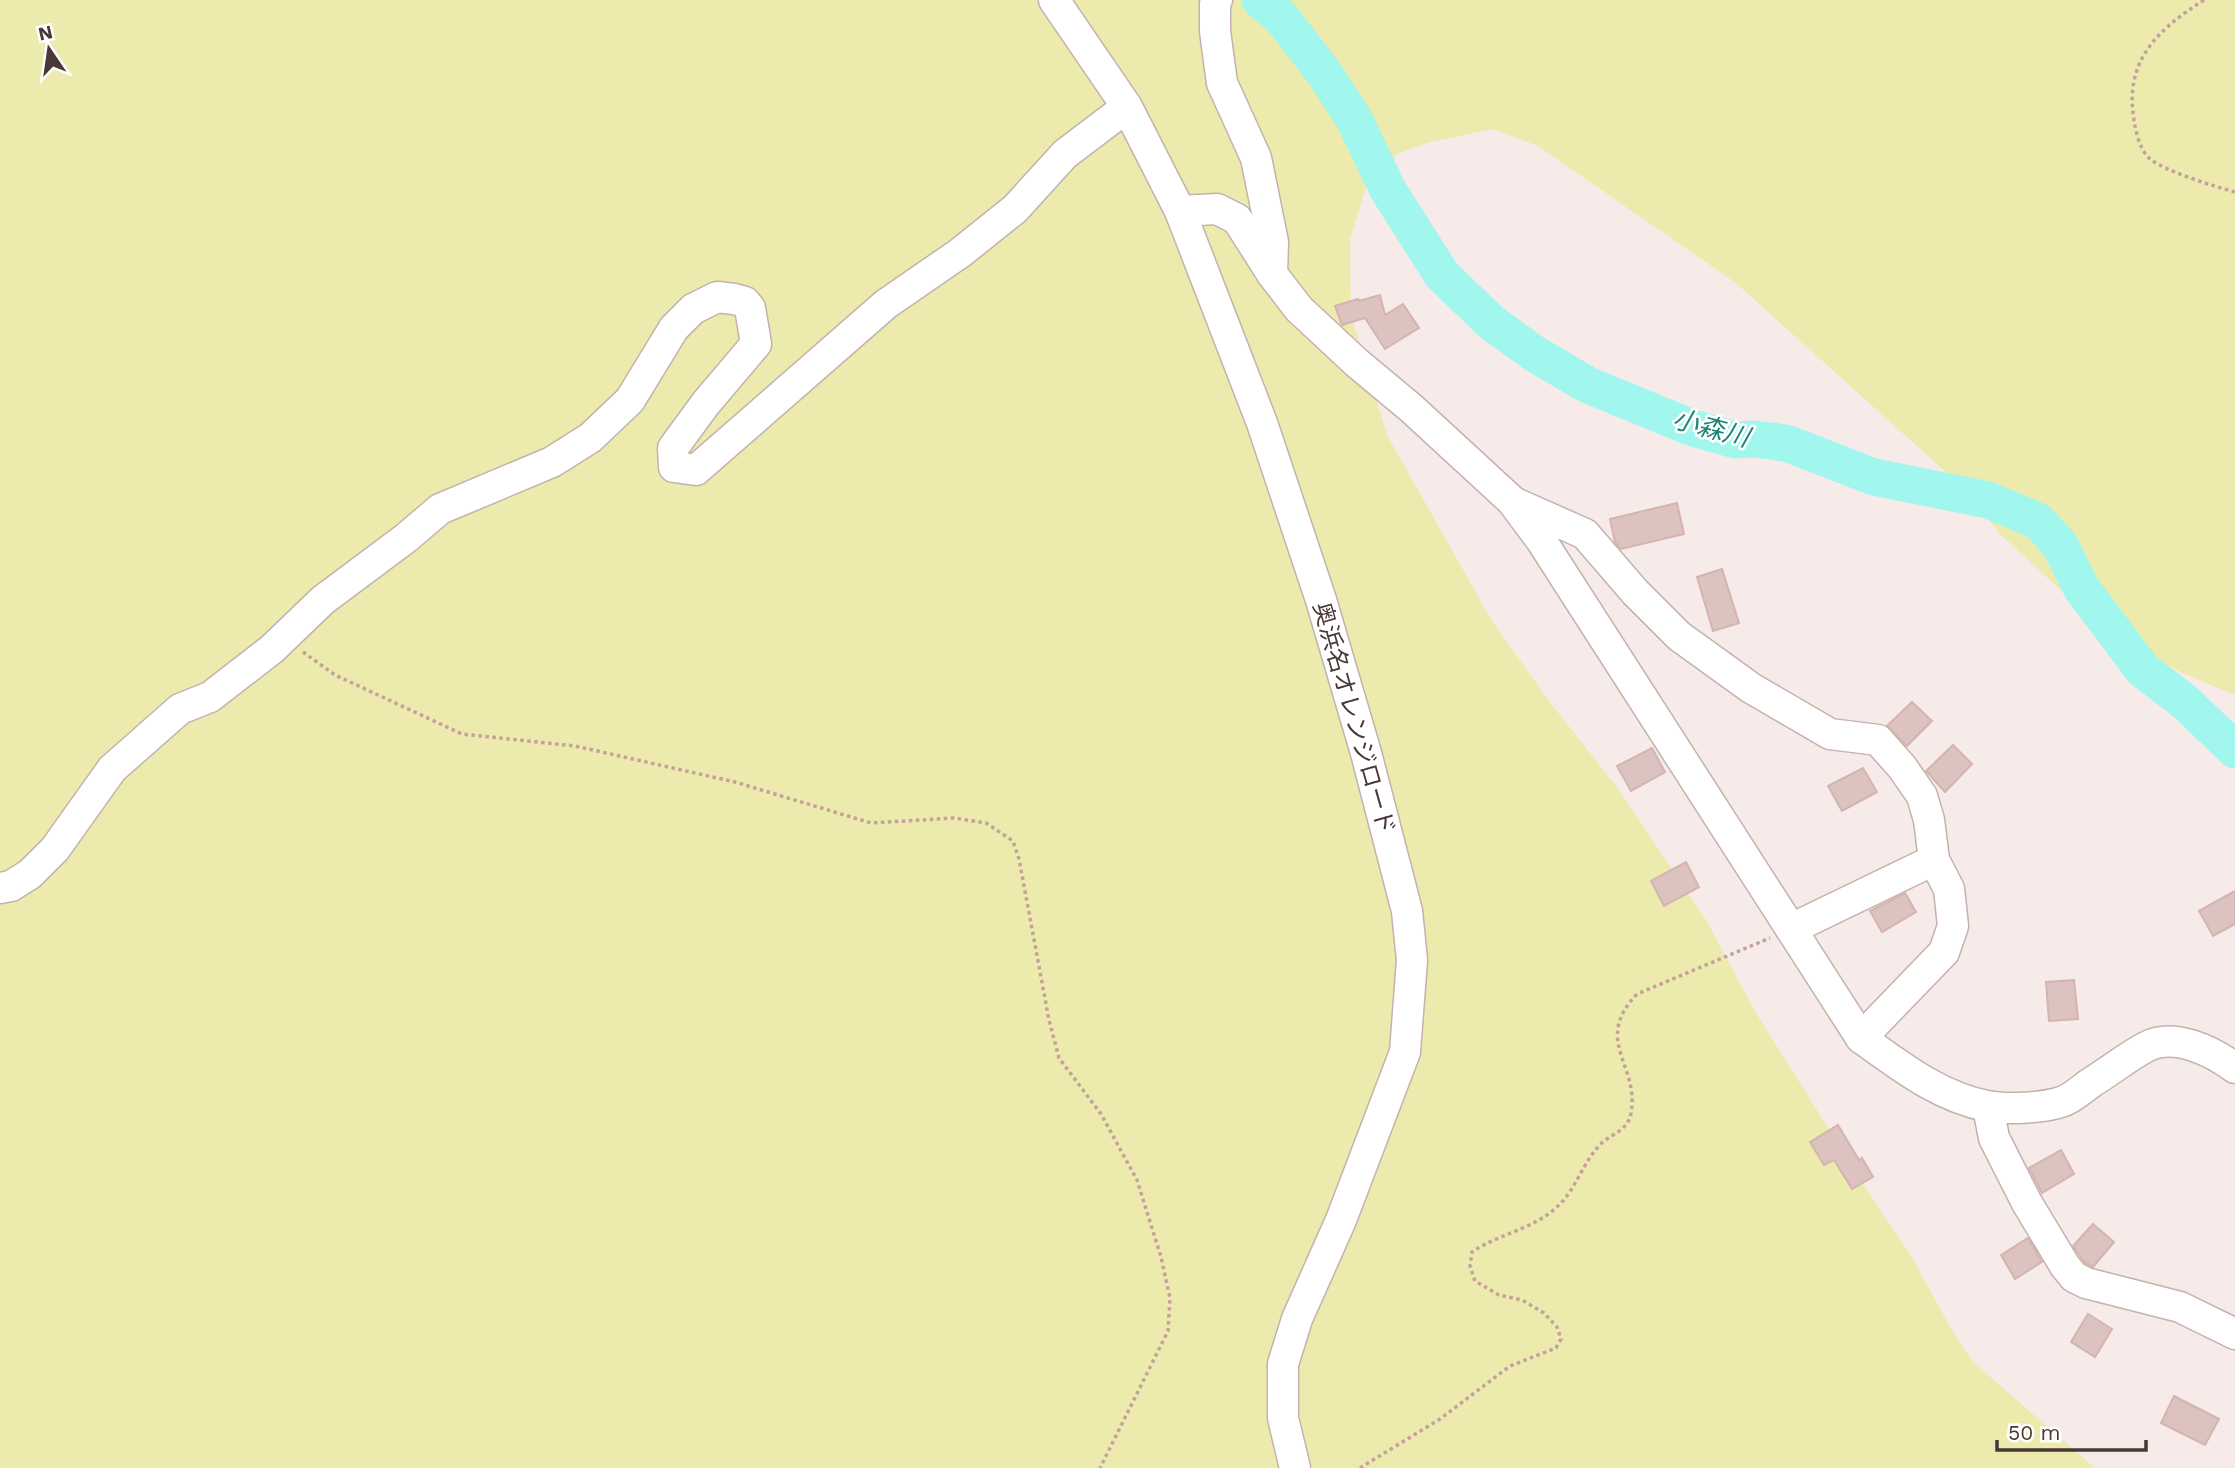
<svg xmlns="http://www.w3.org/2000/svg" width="2235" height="1468" viewBox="0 0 2235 1468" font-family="'Work Sans','Noto Sans JP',sans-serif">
	<rect width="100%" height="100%" fill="#f6ebe9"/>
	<path fill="#edeaae" d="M0,0H2235V695L2180,672L2095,622L1999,533L1960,485L1736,283L1538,146L1492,129L1427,143L1397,154L1368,181L1350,239L1351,314L1387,435L1492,621L1549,701L1619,790L1706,920L1756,1013L1874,1201L1912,1257L1949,1325L1972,1361L2095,1468H0Z"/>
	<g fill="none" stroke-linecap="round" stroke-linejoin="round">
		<path stroke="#a1f7ee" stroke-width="37" d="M1260,0L1281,17L1324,73L1354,119L1388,190L1442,275L1492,323L1535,354L1588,385L1690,427L1735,440L1754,439L1786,443L1874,477L1988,500L2038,521L2060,545L2082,589L2143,670L2185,702L2235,750"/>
	</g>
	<g fill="#dcc3c0" stroke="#d4b3b0" stroke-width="2">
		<path d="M1380,295L1385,315L1403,304L1419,328L1385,349L1365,318L1342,325L1335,306L1358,299L1359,301Z"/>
		<path d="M1677,503L1684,534L1621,549L1615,542L1610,519Z"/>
		<path d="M1722,569L1739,623L1713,631L1697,577Z"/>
		<path d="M1912,702L1932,721L1907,746L1887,726Z"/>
		<path d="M1953,745L1972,764L1945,792L1926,771Z"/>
		<path d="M1652,748L1665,772L1631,791L1617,766Z"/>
		<path d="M1863,768L1877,792L1842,811L1828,786Z"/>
		<path d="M1686,862L1699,887L1664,906L1651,881Z"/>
		<path d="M2235,891V924L2213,936L2199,911Z"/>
		<path d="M1905,893L1916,912L1882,932L1870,911Z"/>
		<path d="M2074,980L2078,1019L2049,1021L2046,982Z"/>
		<path d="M1838,1125L1859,1160L1862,1158L1873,1177L1852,1189L1834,1160L1824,1165L1810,1142Z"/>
		<path d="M2061,1150L2074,1174L2042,1193L2029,1168Z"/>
		<path d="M2093,1224L2114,1242L2093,1267L2085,1263L2073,1246Z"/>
		<path d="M2028,1238L2042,1262L2015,1279L2001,1255Z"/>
		<path d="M2088,1314L2112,1329L2095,1357L2071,1342Z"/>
		<path d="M2174,1396L2219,1419L2205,1445L2161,1423Z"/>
	</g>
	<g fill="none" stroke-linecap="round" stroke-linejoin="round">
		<defs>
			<g id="minor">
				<path d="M1054,0L1127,107L1180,211L1262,423L1321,600L1366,753L1407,911L1412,960L1405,1052L1341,1220L1297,1319L1283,1364V1418L1295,1468"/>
				<path d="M1217,0L1215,4V31L1222,83L1256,158L1273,242L1272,274"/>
				<path d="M1180,211L1217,209L1237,219L1272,274L1299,309L1357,363L1411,408L1512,501L1541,540L1861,1038C1899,1065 1939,1097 1987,1106C2006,1110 2042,1108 2061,1102C2072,1099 2083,1088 2092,1082C2110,1071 2127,1057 2146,1047C2174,1032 2212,1051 2235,1068"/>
				<path d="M1515,503L1585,534L1635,592L1679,636L1751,688L1830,734L1878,740L1902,767L1922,796L1929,820L1934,860L1949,889L1953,926L1944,952L1861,1038"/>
				<path d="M0,888L11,886L30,874L55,849L112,769L180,709L210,697L272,649L323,600L406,538L440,509L552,462L590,438L630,400L674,328L693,309L717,297L734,299L745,302L750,308L756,344L706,403L673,448L674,467L696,470L886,304L960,253L1015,209L1065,154L1127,107"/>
				<path d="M1791,929L1934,860"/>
				<path d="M1988,1107L1994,1138L2027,1203L2065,1266L2074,1277L2086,1283L2180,1307L2235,1334"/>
			</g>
		</defs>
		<use href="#minor" stroke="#c5b1ad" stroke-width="33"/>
		<g stroke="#c6a09a" stroke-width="3.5" stroke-dasharray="3.5 3.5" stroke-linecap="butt">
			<path d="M2204,0C2157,30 2124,61 2134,120C2136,133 2140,150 2150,159C2167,172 2213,186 2235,192"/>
			<path d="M303,652L335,675L462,734L575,746L735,782L871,823L954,818L986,823L1013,841L1019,859L1049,1020L1059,1058L1101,1114L1137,1180L1161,1257L1170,1298L1168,1331L1100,1468"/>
			<path d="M1360,1468L1440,1419L1510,1366L1556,1348L1561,1339L1557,1327L1544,1313L1522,1300L1499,1295L1475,1281L1470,1266L1472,1252C1500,1233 1536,1229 1560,1204C1576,1188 1583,1163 1599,1146C1609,1134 1628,1132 1631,1113C1640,1065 1592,1041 1637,994L1770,938"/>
		</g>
		<use href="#minor" stroke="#fff" stroke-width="30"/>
	</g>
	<g text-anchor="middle" stroke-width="5" stroke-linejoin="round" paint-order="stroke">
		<g font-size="24" fill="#4a3836" stroke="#fff">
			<text transform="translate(1354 718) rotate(74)" y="8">奥浜名オレンジロード</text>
		</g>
		<g font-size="26" font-style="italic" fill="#1d837b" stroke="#fff">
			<text transform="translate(1711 428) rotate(15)" y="9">小森川</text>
		</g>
	</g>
	<g transform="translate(49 49) rotate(347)" stroke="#ffffff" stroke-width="5" paint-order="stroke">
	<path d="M0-5L12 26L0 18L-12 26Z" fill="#4a3836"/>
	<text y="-10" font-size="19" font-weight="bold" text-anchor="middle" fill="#4a3836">N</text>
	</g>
	<path d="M1997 1440v10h149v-10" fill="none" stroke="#4a3836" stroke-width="3.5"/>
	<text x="2008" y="1440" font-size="21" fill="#4a3836" stroke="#ffffff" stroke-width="5" paint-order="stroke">50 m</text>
</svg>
